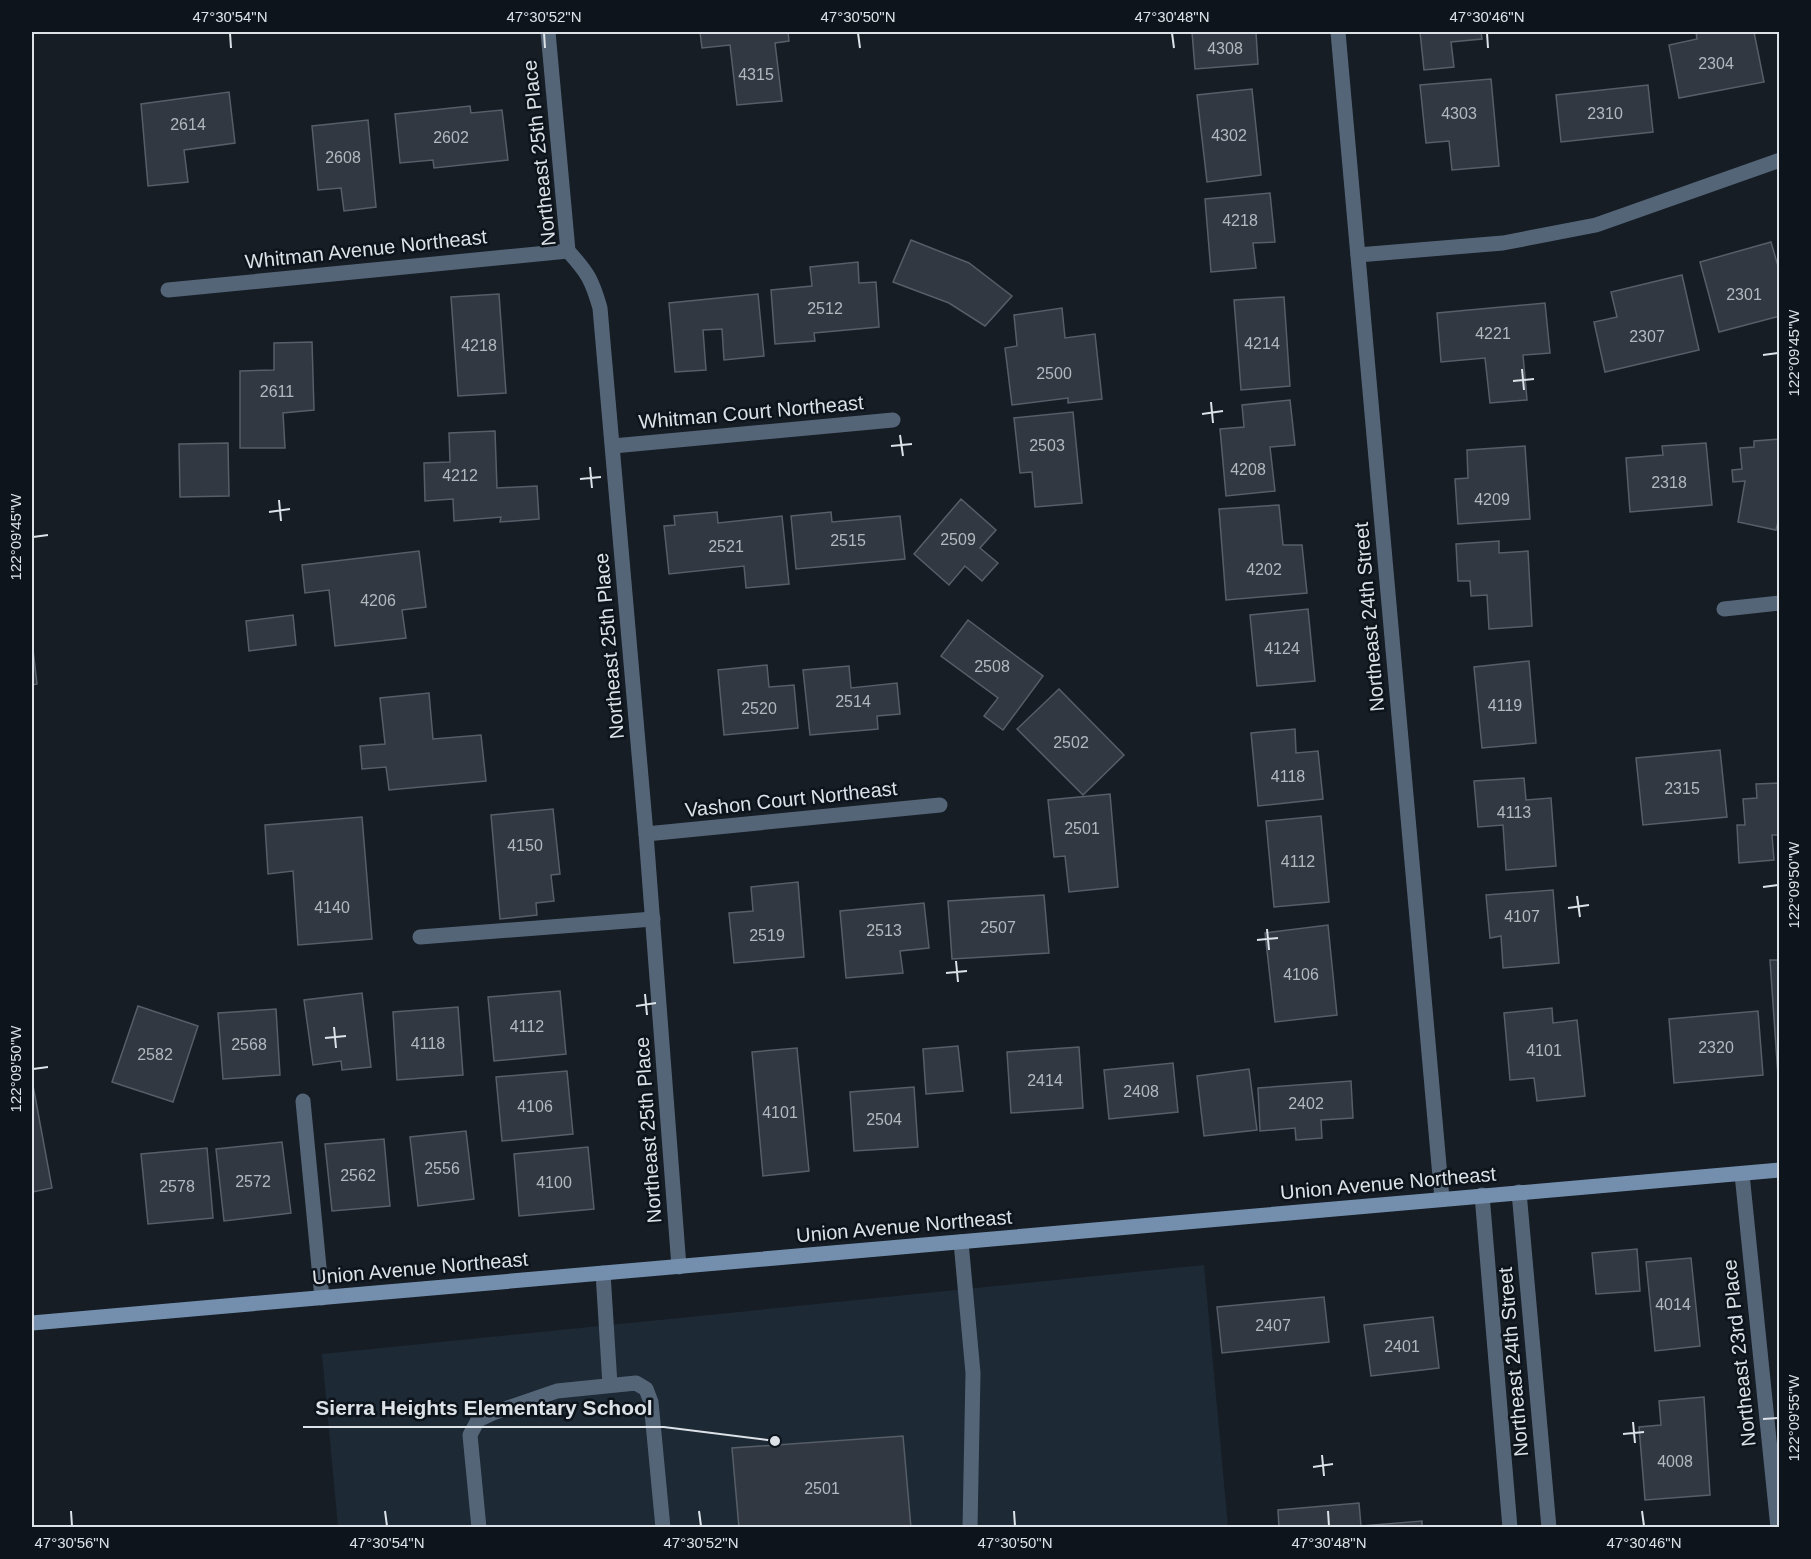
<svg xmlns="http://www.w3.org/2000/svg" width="1811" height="1559" viewBox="0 0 1811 1559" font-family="Arial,sans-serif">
	<rect width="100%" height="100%" fill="#161d25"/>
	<path fill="#1d2935" d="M1204,1265L1228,1527H338L322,1354Z"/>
	<g fill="#313841" stroke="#565e68" stroke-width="1.5">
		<path d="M700,32H788L789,41L775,43L782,101L737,105L730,45L702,48Z"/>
		<path d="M1192,32H1256L1258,64L1195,69Z"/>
		<path d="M1420,32H1481L1482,39L1451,42L1454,67L1424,70Z"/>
		<path d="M1696,32H1754L1764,82L1679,98L1669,45L1697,39Z"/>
		<path d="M1491,79L1499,166L1452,170L1449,141L1426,143L1420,85Z"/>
		<path d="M1648,85L1653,132L1561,142L1556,95Z"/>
		<path d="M1252,89L1261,175L1207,182L1197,95Z"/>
		<path d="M229,92L235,143L184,150L188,182L148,186L141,104Z"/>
		<path d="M470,106L471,113L502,110L508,160L434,168L433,160L400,163L395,114Z"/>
		<path d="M368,120L376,207L344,211L341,188L318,190L312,126Z"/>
		<path d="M1270,193L1275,242L1253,243L1256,268L1211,272L1205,199Z"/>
		<path d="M911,240L969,263L1012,296L985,326L949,303L893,282Z"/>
		<path d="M1771,242L1780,273V316L1719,332L1700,262Z"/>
		<path d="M858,262L859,283L876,282L879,327L814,333L815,341L775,344L771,290L812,286L810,267Z"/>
		<path d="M1682,275L1699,350L1605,372L1594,322L1617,317L1611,292Z"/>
		<path d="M499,294L506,393L458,396L451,297Z"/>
		<path d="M758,294L764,356L724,360L722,329L703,330L706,370L675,372L669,303Z"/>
		<path d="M1284,297L1290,386L1241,390L1234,300Z"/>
		<path d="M1545,303L1550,353L1523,355L1527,400L1490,403L1485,358L1441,362L1437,313Z"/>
		<path d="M1062,308L1065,338L1095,334L1102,399L1068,403V398L1012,405L1005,348L1017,346L1014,315Z"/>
		<path d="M312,342L314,410L283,413L285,448H240V371L274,370V343Z"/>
		<path d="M1290,400L1295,445L1270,447L1275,491L1226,496L1220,429L1244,427L1242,405Z"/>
		<path d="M1073,412L1082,503L1035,507L1032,472L1020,473L1014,418Z"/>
		<path d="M495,431L497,488L537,486L539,519L500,522L501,517L454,521L453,499L425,501L424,463L450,462L449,433Z"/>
		<path d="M1780,439V514L1776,530L1738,522L1745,481L1733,482L1732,470L1742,469L1740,448L1754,447V441Z"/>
		<path d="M228,443L229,496L180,497L179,444Z"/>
		<path d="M1706,443L1712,505L1630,512L1626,458L1663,455L1662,446Z"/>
		<path d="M1525,446L1530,519L1458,524L1455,479L1468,478L1467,450Z"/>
		<path d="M961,499L996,530L980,548L998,563L982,581L965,566L949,585L914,554Z"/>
		<path d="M1279,505L1283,545H1302L1307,593L1226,600L1219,509Z"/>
		<path d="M717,512L718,523L782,516L789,584L746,588L744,566L669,574L664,526L675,525L674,516Z"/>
		<path d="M831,512L832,522L900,516L905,559L796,569L791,516Z"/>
		<path d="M1499,541V553L1528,551L1532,626L1489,629L1487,595L1471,596L1470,581H1458L1456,544Z"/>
		<path d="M419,551L426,607L402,610L406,638L335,646L329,590L305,593L302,565Z"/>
		<path d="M1308,609L1315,681L1257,686L1250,615Z"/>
		<path d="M293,615L296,645L249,651L246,621Z"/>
		<path d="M968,620L1043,676L1003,730L984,716L998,698L941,656Z"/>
		<path d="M32,641L37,684L32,685Z"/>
		<path d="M1529,661L1536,743L1482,748L1474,667Z"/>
		<path d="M767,665L769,687L794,685L798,728L724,735L718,670Z"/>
		<path d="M849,666L851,688L897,683L900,714L877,716L878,729L810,735L803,670Z"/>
		<path d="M1059,689L1124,755L1083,795L1017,729Z"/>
		<path d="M429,693L433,739L481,735L486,781L389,790L386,767L362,769L360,746L385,744L380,698Z"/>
		<path d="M1295,729L1296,753L1318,751L1323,799L1258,806L1251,733Z"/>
		<path d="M1720,750L1727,817L1643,825L1636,758Z"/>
		<path d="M1524,778L1526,800L1551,798L1556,866L1506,870L1503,825L1478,827L1474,781Z"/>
		<path d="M1780,783V835H1772L1774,860L1739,863L1737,825H1745L1743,799L1757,798L1756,784Z"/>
		<path d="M1110,794L1118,887L1069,892L1065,856L1054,857L1048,800Z"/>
		<path d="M553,809L560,874L551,875L554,901L536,903L537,915L500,919L491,815Z"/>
		<path d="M1321,816L1329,902L1274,907L1266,821Z"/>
		<path d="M362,817L372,939L298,945L293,871L268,874L265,825Z"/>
		<path d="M798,882L804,957L734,963L729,913L753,911L751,887Z"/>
		<path d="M1553,890L1559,963L1503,968L1501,936L1490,938L1486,895Z"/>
		<path d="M1044,895L1049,953L952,959L948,901Z"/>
		<path d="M924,903L929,948L900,951L903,973L846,978L840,911Z"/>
		<path d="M1328,925L1337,1015L1275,1022L1265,933Z"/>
		<path d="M1770,960H1780V1076H1778Z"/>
		<path d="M560,991L566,1054L494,1061L488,997Z"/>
		<path d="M362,993L371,1067L342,1070L341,1061L313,1065L304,1000Z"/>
		<path d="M138,1006L198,1026L173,1102L112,1082Z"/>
		<path d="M458,1007L463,1075L397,1080L393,1012Z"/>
		<path d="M1552,1008L1553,1023L1577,1020L1585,1096L1537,1101L1534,1078L1510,1080L1504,1013Z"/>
		<path d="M276,1009L280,1075L223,1079L218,1013Z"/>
		<path d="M1758,1011L1763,1075L1674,1083L1669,1019Z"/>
		<path d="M958,1046L963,1091L926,1094L923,1049Z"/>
		<path d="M1079,1047L1083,1108L1011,1113L1007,1052Z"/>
		<path d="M797,1048L809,1171L763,1176L752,1052Z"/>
		<path d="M1173,1063L1178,1112L1109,1119L1104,1070Z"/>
		<path d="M1249,1069L1257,1130L1204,1136L1197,1076Z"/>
		<path d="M567,1071L573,1134L502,1141L496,1077Z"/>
		<path d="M32,1080L52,1188L32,1192Z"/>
		<path d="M1351,1081L1353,1118L1321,1120L1322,1138L1296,1140L1295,1128L1260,1131L1258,1088Z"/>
		<path d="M914,1087L918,1147L854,1151L850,1092Z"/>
		<path d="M466,1131L474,1199L418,1206L410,1137Z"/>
		<path d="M384,1139L390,1206L332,1211L325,1144Z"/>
		<path d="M282,1142L291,1213L224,1221L216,1149Z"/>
		<path d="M588,1147L594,1209L519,1216L514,1154Z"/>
		<path d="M207,1148L213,1218L148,1224L141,1154Z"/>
		<path d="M1637,1249L1640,1291L1596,1294L1592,1253Z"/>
		<path d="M1691,1258L1700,1346L1655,1351L1646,1262Z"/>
		<path d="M1324,1297L1329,1342L1222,1353L1217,1307Z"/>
		<path d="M1433,1317L1439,1368L1371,1376L1364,1325Z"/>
		<path d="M1704,1397L1710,1495L1645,1500L1639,1427L1661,1425L1659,1401Z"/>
		<path d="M903,1436L911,1528H739L732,1448Z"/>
		<path d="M1359,1503L1361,1526L1422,1521V1528H1279L1278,1510Z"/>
	</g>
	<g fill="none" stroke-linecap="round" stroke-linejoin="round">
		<g stroke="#556578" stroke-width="15">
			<path d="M420,937L653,919"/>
			<path d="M303,1101L322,1298"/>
			<path d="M1482,1195L1510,1528"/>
			<path d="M961,1242L973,1373L970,1528"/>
			<path d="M603,1273L610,1385"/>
			<path d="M479,1528L470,1435L478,1420L493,1413L557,1391L636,1383L646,1389L651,1402L663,1528"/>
		</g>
		<g stroke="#556578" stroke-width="15">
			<path d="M548,32L568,251C588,273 592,280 600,308L646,834L679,1267"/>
			<path d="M1338,32L1442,1199"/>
			<path d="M1358,255L1503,243L1596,225L1780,160"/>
			<path d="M168,290L568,251"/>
			<path d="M613,446L893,420"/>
			<path d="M1724,609L1780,603"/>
			<path d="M646,834L940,805"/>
			<path d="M1742,1174L1778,1528"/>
			<path d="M1519,1192L1549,1528"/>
		</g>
		<path stroke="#748fae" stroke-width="15" d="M32,1323L1780,1170"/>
	</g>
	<path fill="none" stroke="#dde2e8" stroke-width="2" d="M230,33L231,48M544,33L545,48M858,33L860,48M1172,33L1174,48M1487,33L1488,48M1763,355L1778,353M1522,369L1524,390M1513,381L1534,379M1211,402L1213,423M1202,414L1223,411M900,435L903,456M891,446L912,444M590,467L592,488M580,479L601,477M279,500L281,521M269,512L290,509M33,537L48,535M1763,887L1778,885M1577,896L1580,917M1568,908L1589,905M1267,929L1269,950M1257,940L1278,938M956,961L958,982M946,973L967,971M645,994L647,1015M636,1006L656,1003M334,1027L336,1048M325,1038L346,1036M33,1069L48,1067M1763,1419L1778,1418M1633,1422L1635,1443M1623,1434L1644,1432M1322,1455L1324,1476M1313,1467L1333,1464M71,1511L72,1526M385,1511L387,1526M699,1511L701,1526M1014,1511L1015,1526M1328,1511L1329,1526M1642,1511L1644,1526"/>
	<g text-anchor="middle" stroke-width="5" stroke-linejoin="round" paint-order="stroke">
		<g font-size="16" fill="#b2b8be">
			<text x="1225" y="54">4308</text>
			<text x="1716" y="69">2304</text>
			<text x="756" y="80">4315</text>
			<text x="1459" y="119">4303</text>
			<text x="1605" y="119">2310</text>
			<text x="188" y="130">2614</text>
			<text x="1229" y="141">4302</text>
			<text x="451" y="143">2602</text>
			<text x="343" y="163">2608</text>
			<text x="1240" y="226">4218</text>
			<text x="1744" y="300">2301</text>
			<text x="825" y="314">2512</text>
			<text x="1493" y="339">4221</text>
			<text x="1647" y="342">2307</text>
			<text x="1262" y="349">4214</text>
			<text x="479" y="351">4218</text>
			<text x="1054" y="379">2500</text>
			<text x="277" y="397">2611</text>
			<text x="1047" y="451">2503</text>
			<text x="1248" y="475">4208</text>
			<text x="460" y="481">4212</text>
			<text x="1669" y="488">2318</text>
			<text x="1492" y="505">4209</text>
			<text x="958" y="545">2509</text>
			<text x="848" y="546">2515</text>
			<text x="726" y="552">2521</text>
			<text x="1264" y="575">4202</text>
			<text x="378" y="606">4206</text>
			<text x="1282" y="654">4124</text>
			<text x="992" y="672">2508</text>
			<text x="853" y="707">2514</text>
			<text x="1505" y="711">4119</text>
			<text x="759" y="714">2520</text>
			<text x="1071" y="748">2502</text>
			<text x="1288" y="782">4118</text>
			<text x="1682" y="794">2315</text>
			<text x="1514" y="818">4113</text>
			<text x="1082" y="834">2501</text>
			<text x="525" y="851">4150</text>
			<text x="1298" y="867">4112</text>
			<text x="332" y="913">4140</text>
			<text x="1522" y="922">4107</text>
			<text x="998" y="933">2507</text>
			<text x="884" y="936">2513</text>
			<text x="767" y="941">2519</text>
			<text x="1301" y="980">4106</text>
			<text x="527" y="1032">4112</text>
			<text x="428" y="1049">4118</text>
			<text x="249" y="1050">2568</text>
			<text x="1716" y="1053">2320</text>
			<text x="1544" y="1056">4101</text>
			<text x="155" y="1060">2582</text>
			<text x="1045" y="1086">2414</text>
			<text x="1141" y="1097">2408</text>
			<text x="1306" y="1109">2402</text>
			<text x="535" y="1112">4106</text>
			<text x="780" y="1118">4101</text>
			<text x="884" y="1125">2504</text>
			<text x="442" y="1174">2556</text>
			<text x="358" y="1181">2562</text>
			<text x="253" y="1187">2572</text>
			<text x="554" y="1188">4100</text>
			<text x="177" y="1192">2578</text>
			<text x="1673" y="1310">4014</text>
			<text x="1273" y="1331">2407</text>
			<text x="1402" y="1352">2401</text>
			<text x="1675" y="1467">4008</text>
			<text x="822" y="1494">2501</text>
		</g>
		<g font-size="20" fill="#dde2e8" stroke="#0d141b">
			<text transform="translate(539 153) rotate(-96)" y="7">Northeast 25th Place</text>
			<text transform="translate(366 249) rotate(-6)" y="7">Whitman Avenue Northeast</text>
			<text transform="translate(751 412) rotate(-5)" y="7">Whitman Court Northeast</text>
			<text transform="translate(1369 617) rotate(-95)" y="7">Northeast 24th Street</text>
			<text transform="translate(609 646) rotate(-95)" y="7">Northeast 25th Place</text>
			<text transform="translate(791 799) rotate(-6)" y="7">Vashon Court Northeast</text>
			<text transform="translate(648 1130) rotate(-94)" y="7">Northeast 25th Place</text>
			<text transform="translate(1388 1183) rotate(-5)" y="7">Union Avenue Northeast</text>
			<text transform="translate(904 1226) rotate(-5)" y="7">Union Avenue Northeast</text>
			<text transform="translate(420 1268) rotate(-5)" y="7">Union Avenue Northeast</text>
			<text transform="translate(1739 1353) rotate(-96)" y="7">Northeast 23rd Place</text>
			<text transform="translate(1513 1362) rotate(-95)" y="7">Northeast 24th Street</text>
		</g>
	</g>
	<path fill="none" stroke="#dde2e8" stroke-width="2" d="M775 1441L664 1427H303"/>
	<circle fill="#dde2e8" stroke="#0d141b" stroke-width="2" cx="775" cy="1441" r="6"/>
	<g font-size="21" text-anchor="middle" font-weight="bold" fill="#dde2e8" stroke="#0d141b" stroke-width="5" stroke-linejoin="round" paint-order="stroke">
		<text x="484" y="1415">Sierra Heights Elementary School</text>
	</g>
	<rect width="1811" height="1559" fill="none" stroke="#0d141b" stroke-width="66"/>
	<rect x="33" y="33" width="1745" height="1493" fill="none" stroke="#dde2e8" stroke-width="2"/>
	<g font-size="15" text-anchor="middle" fill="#dde2e8">
		<text x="230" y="22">47°30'54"N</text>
		<text x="544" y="22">47°30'52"N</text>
		<text x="858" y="22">47°30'50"N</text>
		<text x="1172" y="22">47°30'48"N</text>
		<text x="1487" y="22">47°30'46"N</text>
		<text transform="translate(1794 353) rotate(-90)" y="5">122°09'45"W</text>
		<text transform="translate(16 537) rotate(-90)" y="5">122°09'45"W</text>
		<text transform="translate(1794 885) rotate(-90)" y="5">122°09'50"W</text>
		<text transform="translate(16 1069) rotate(-90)" y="5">122°09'50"W</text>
		<text transform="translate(1794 1418) rotate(-90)" y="5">122°09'55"W</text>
		<text x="72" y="1548">47°30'56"N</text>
		<text x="387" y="1548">47°30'54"N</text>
		<text x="701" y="1548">47°30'52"N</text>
		<text x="1015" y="1548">47°30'50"N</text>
		<text x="1329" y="1548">47°30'48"N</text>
		<text x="1644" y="1548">47°30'46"N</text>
	</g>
</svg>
